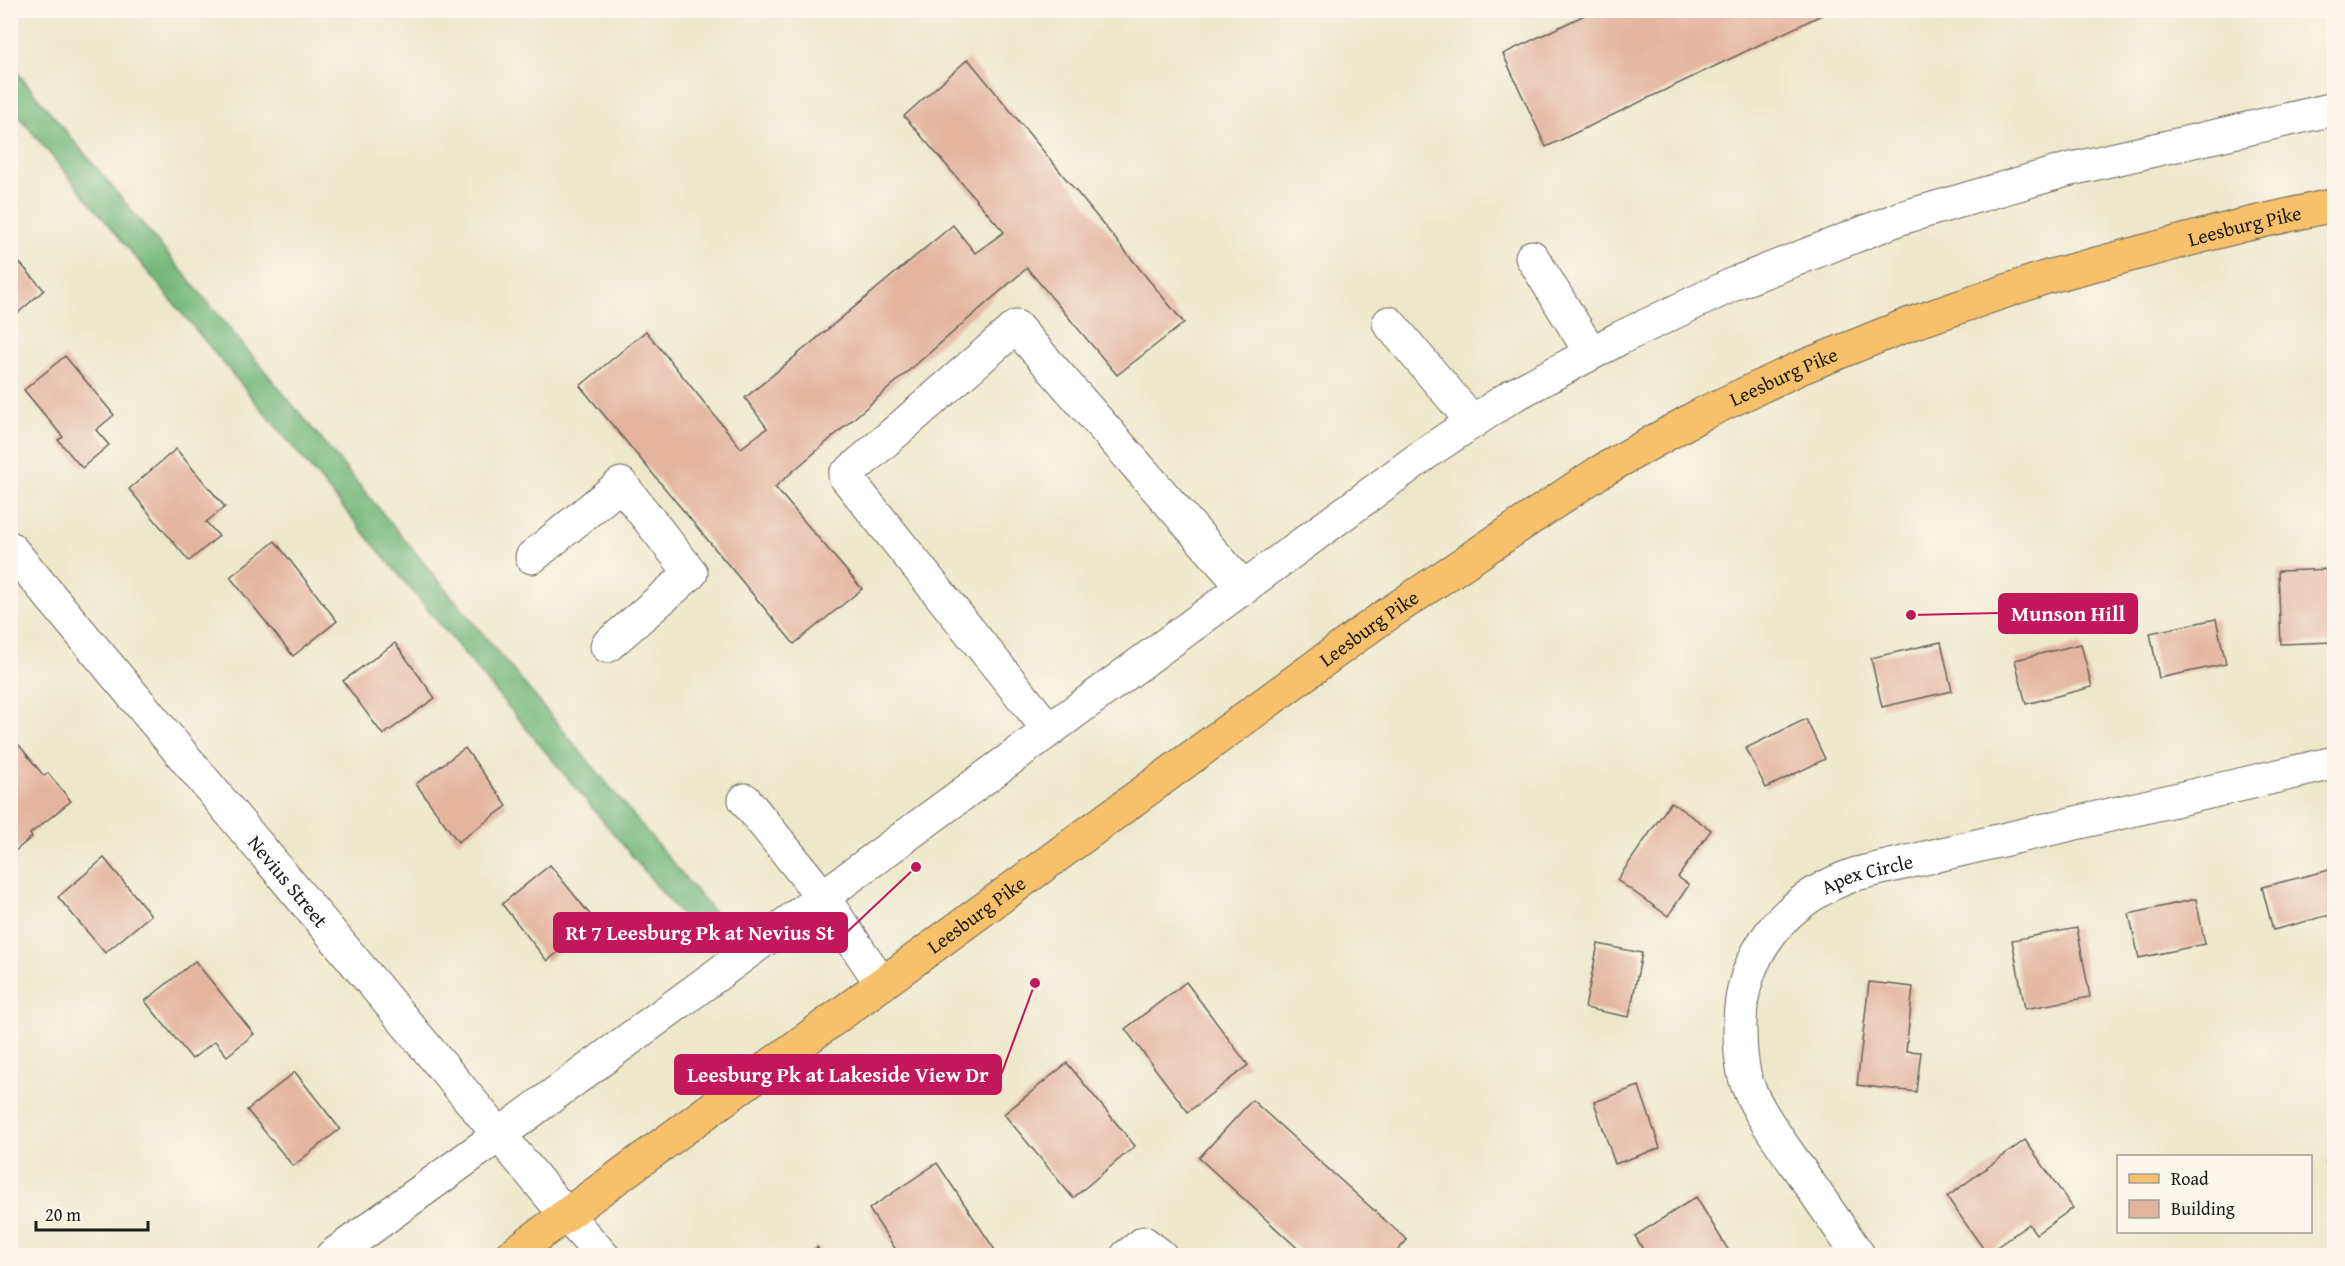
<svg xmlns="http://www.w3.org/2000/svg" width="2345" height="1266" viewBox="0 0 2345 1266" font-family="'Gentium Book Plus',serif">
	<rect width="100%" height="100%" fill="#fbf7ec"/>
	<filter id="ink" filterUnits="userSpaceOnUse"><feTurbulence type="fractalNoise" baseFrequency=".0167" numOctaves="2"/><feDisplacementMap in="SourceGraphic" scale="12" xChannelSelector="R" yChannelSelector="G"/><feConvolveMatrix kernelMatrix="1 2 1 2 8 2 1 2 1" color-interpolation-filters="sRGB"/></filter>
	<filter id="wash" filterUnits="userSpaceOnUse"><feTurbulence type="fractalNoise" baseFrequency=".008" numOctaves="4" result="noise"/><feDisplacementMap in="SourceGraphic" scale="24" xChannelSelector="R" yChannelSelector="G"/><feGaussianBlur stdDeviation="1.35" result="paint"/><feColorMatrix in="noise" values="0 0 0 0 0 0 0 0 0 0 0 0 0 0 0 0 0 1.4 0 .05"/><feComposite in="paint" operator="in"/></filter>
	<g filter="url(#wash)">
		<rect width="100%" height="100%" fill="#eee8cb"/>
		<path fill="#74b77a" stroke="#486a4b" stroke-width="1.5" d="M11,65L735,938L705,944L11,107Z"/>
		<g id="blocks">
			<g fill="#e3b59f">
				<path d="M1595,10H1832L1546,147L1503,54Z"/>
				<path d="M968,59L1184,323L1117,375L1027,268L775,487L862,589L794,644L580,386L646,331L741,448L767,428L745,398L953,225L975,253L1004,232L904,116Z"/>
				<path d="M10,252L44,290L10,320Z"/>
				<path d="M65,356L114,415L96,430L109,445L82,468L58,440L63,437L24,390Z"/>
				<path d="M176,449L225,507L206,522L219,536L189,561L129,489Z"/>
				<path d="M275,541L337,621L293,656L230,577Z"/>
				<path d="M2334,569V642L2281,644L2278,571Z"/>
				<path d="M2216,619L2226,664L2159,678L2150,633Z"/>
				<path d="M1941,642L1952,691L1882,707L1871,658Z"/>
				<path d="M395,643L435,698L383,735L343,681Z"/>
				<path d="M2081,644L2092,687L2026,704L2015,660Z"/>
				<path d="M1806,719L1825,759L1766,788L1746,748Z"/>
				<path d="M19,745L44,776L48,773L71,801L30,834L32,837L10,855V752Z"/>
				<path d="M465,748L507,806L458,842L416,784Z"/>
				<path d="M1671,802L1711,830L1678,877L1689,885L1668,916L1617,880Z"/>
				<path d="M104,858L151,915L105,953L58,897Z"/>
				<path d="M550,865L596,922L547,961L502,904Z"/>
				<path d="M2329,870L2334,892V914L2273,930L2262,887Z"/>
				<path d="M2196,899L2205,944L2139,958L2129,914Z"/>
				<path d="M2077,928L2090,997L2025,1009L2012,940Z"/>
				<path d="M1598,944L1642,953L1629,1017L1585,1008Z"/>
				<path d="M195,961L254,1034L227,1056L215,1041L192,1059L145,1001Z"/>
				<path d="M1186,982L1248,1065L1188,1112L1125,1029Z"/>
				<path d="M1869,982L1913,987L1906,1051L1921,1052L1916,1092L1857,1085Z"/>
				<path d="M1067,1063L1135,1146L1073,1198L1004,1114Z"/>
				<path d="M295,1072L340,1129L293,1166L247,1110Z"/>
				<path d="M1639,1086L1660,1148L1615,1164L1594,1102Z"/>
				<path d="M1252,1100L1407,1240L1393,1256H1306L1199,1158Z"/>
				<path d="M2025,1140L2073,1208L2036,1234L2029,1224L1987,1254L1947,1197Z"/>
				<path d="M2334,1153V1170L2326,1163Z"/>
				<path d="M937,1163L995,1250L986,1256H900L869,1209Z"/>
				<path d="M1696,1197L1732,1256H1647L1635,1236Z"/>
				<path d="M817,1247L823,1256H805Z"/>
			</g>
		</g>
	</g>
	<g filter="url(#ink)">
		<use href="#blocks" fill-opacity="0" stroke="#666359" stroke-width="1.5"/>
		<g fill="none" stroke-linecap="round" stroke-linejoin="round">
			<defs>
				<g id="minor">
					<path d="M1532,257L1591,353"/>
					<path d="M1389,323L1473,422"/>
					<path id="s1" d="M10,548L566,1215L603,1256"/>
					<path d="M532,557L621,484L691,573L607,646"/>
					<path d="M1049,730L845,476L1016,327L1244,588"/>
					<path d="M745,800L823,897L882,984"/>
					<path d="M332,1256L499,1135L1429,451L1510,397L1622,337L1738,282L1901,218L2067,170L2334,109"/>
					<path d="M1127,1256L1144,1243L1161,1256"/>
					<path id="s2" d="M1859,1256C1837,1224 1816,1193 1794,1162C1777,1137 1758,1112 1747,1084C1741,1066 1740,1048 1740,1030C1738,954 1786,898 1856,874L2334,763"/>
				</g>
				<g id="major">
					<path id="s3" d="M510,1256L1379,620L1598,473L1702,414L1800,368L1907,325L2047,277L2240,226L2334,205"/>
				</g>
			</defs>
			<use href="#minor" stroke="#666359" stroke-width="35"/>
			<use href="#major" stroke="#666359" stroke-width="35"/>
			<use href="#minor" stroke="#fff" stroke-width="33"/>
			<use href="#major" stroke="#f7c06b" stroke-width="33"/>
		</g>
	</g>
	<g text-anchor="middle" stroke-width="4.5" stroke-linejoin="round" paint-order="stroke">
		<g font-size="20" fill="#1c1c1c" stroke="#fbf7ec">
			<text dy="7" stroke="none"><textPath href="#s3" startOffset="2036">Leesburg Pike</textPath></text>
			<text dy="7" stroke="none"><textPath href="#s3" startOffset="1550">Leesburg Pike</textPath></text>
			<text dy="7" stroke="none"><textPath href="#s3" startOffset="1064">Leesburg Pike</textPath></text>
			<text dy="7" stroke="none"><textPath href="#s2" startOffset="480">Apex Circle</textPath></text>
			<text dy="7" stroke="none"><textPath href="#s1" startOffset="434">Nevius Street</textPath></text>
			<text dy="7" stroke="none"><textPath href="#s3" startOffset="578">Leesburg Pike</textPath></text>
		</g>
	</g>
	<path fill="none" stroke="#c2185b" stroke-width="2" d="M1911 615L1999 613M916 867L847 932M1035 983L1001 1075"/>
	<g fill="#c2185b" stroke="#fbf7ec" stroke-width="2">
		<circle cx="1911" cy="615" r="6"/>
		<circle cx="916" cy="867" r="6"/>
		<circle cx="1035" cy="983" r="6"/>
	</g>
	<g fill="#c2185b" stroke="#c2185b" stroke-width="2">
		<rect x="1999" y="594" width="138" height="39" rx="6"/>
		<rect x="554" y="913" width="293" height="39" rx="6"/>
		<rect x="675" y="1055" width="326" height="39" rx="6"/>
	</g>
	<g font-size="21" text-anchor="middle" font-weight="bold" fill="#fff">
		<text x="2068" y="621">Munson Hill</text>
		<text x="700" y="940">Rt 7 Leesburg Pk at Nevius St</text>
		<text x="838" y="1082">Leesburg Pk at Lakeside View Dr</text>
	</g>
	<rect width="2345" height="1266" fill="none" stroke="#fbf7ec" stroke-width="36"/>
	<rect x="2117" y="1155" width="195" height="78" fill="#fbf7ec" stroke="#a29f99" stroke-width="1.5"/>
	<rect x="2129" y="1174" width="30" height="9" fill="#f7c06b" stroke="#a29f99" stroke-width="1.5"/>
	<text x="2171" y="1185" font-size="18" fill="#1c1c1c">Road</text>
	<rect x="2129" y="1200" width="30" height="18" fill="#e3b59f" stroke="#a29f99" stroke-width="1.5"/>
	<text x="2171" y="1215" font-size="18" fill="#1c1c1c">Building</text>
	<path d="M36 1221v9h112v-9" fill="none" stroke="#1c1c1c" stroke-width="3"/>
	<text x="45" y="1221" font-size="18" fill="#1c1c1c" stroke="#fbf7ec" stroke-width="4.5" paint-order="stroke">20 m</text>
</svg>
